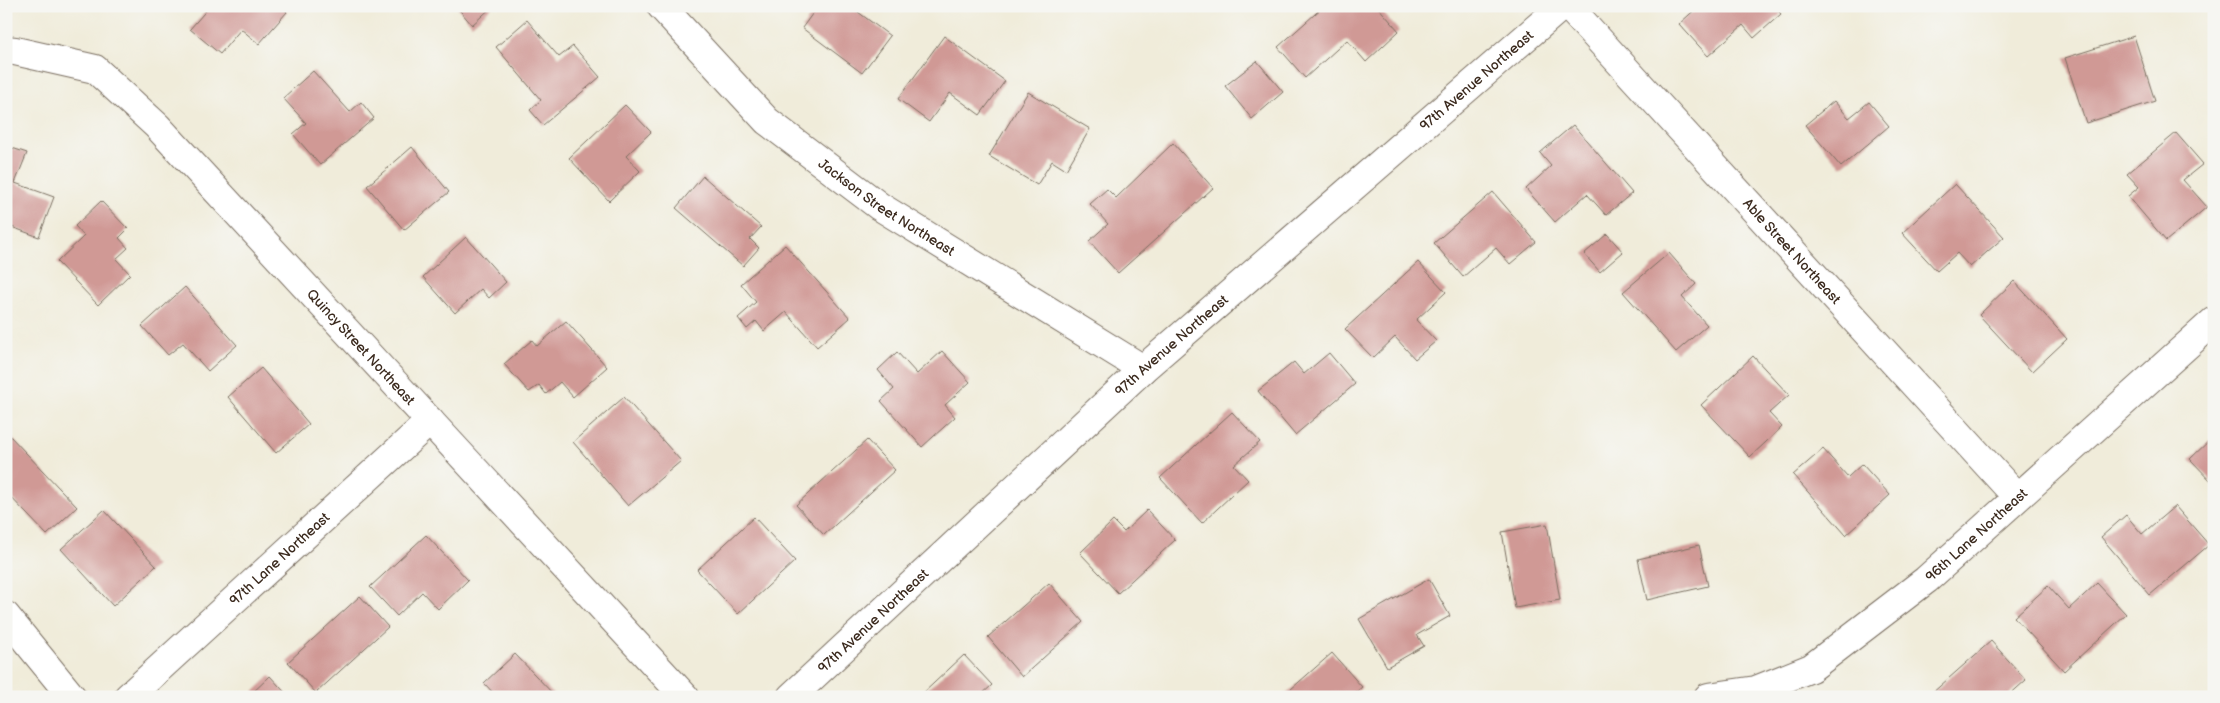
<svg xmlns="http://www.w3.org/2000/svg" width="2220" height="703" viewBox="0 0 2220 703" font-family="'Balsamiq Sans',sans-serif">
	<rect width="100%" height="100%" fill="#f6f6f2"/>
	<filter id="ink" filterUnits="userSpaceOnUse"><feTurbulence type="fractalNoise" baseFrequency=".02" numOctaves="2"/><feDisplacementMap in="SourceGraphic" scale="10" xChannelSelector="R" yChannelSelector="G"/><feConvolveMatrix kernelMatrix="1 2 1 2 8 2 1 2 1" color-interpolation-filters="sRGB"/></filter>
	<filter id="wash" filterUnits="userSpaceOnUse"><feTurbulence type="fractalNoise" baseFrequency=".0096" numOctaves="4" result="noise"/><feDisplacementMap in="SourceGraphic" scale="20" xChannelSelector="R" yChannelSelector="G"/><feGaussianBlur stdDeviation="1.12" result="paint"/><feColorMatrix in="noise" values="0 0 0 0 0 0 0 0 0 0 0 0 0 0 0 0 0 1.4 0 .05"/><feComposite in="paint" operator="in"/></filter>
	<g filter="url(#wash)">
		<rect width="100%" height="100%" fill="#f0ecda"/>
		<g id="blocks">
			<g fill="#d09995">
				<path d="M210,6H281L287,12L259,44L241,29L220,54L190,29Z"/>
				<path d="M456,6H493L472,25Z"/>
				<path d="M818,6H850L890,36L862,73L802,28Z"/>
				<path d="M1324,6H1377L1399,31L1366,62L1347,40L1305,78L1278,47Z"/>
				<path d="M1699,6H1774L1781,14L1754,38L1743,25L1708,56L1679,24Z"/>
				<path d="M527,20L559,57L573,46L600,77L543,125L530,110L541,100L496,47Z"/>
				<path d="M944,36L1005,81L980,115L950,93L929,122L898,99Z"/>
				<path d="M2134,36L2155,101L2086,123L2065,58Z"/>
				<path d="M1257,61L1283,92L1252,119L1225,86Z"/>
				<path d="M313,71L350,112L361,102L374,118L320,165L293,134L306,123L283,98Z"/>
				<path d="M1028,92L1090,129L1066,170L1052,161L1037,185L989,156Z"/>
				<path d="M1834,101L1849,118L1869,102L1889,126L1841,167L1805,125Z"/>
				<path d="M625,105L651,132L626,156L640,171L609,201L569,158Z"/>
				<path d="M1573,125L1632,193L1606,215L1587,194L1555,222L1526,189L1551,166L1540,153Z"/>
				<path d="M2176,133L2203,164L2183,180L2207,207L2166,241L2128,196L2139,187L2127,174Z"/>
				<path d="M1173,143L1213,188L1118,273L1089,241L1108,224L1090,204L1107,189L1116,198Z"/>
				<path d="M6,146L27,153L15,183L54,197L39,237L6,225Z"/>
				<path d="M412,147L449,192L404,230L367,186Z"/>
				<path d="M703,176L761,227L750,239L759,248L743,266L676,208Z"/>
				<path d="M1955,184L2004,237L1970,267L1957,253L1937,271L1902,233Z"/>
				<path d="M1493,192L1536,242L1510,264L1496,248L1463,277L1434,243Z"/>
				<path d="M101,201L128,229L119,238L128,248L116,259L130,274L98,305L57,262L84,236L75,226Z"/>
				<path d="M1607,234L1623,252L1600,272L1584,254Z"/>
				<path d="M466,237L506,282L489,298L481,289L455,313L423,277Z"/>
				<path d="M785,245L850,318L817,347L786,312L764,331L756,321L747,329L738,318L756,302L741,284Z"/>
				<path d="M1669,253L1696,284L1682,297L1707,325L1676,352L1623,292Z"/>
				<path d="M1418,262L1446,292L1416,320L1436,341L1415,359L1395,337L1373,358L1345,329Z"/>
				<path d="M2014,281L2067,339L2032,372L1979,315Z"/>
				<path d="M185,287L237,345L208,371L183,343L168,355L142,326Z"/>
				<path d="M566,321L607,367L573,397L560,382L546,394L539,385L529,392L504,364L532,340L537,346Z"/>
				<path d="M942,351L970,382L945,405L955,417L922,447L881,401L894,389L878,370L897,352L917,374Z"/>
				<path d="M1329,353L1355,384L1295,435L1258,391L1294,362L1304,374Z"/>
				<path d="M1753,356L1789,395L1769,413L1782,427L1750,457L1701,405Z"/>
				<path d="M261,368L309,424L276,453L228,397Z"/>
				<path d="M624,397L681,461L628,506L573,442Z"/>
				<path d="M1232,412L1260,442L1234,465L1248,480L1202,523L1160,478Z"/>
				<path d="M9,435L77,507L47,535L6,492V438Z"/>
				<path d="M2214,436V484L2190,459Z"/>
				<path d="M867,440L895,470L824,535L796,505Z"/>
				<path d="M1823,449L1848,477L1862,464L1890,495L1846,535L1793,475Z"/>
				<path d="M2175,506L2209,545L2150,595L2101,537L2126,515L2142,534Z"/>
				<path d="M104,510L156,566L113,606L61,549Z"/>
				<path d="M1147,510L1175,540L1118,593L1080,553L1113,521L1124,532Z"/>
				<path d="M754,517L795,561L738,614L697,570Z"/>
				<path d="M1547,524L1560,600L1515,608L1502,532Z"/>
				<path d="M426,535L468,580L438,609L422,592L397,616L370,587Z"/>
				<path d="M1699,545L1708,586L1647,600L1638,559Z"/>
				<path d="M1429,579L1450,616L1417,635L1424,646L1387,667L1359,619Z"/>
				<path d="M1049,583L1083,622L1022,677L988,637Z"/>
				<path d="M2097,583L2126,614L2064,671L2014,617L2048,586L2069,609Z"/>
				<path d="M360,596L388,627L316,693L288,662Z"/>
				<path d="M1991,641L2026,680L2007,697H1934L1931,694Z"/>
				<path d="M1332,653L1362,687L1350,697H1282Z"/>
				<path d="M515,654L556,697H497L484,683Z"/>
				<path d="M964,655L992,685L979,697H919Z"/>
				<path d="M270,676L289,697H248Z"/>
			</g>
		</g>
	</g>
	<g filter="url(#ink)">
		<use href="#blocks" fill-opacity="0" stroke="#7a6e60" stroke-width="1"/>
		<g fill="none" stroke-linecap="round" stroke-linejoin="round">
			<defs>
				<g id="minor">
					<path id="s1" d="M661,6L767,121L879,206L1143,369"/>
					<path id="s2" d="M1568,6L2017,497"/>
					<path id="s3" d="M6,50L15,51L95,69L157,126L685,697"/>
					<path d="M6,616L72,697"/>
					<path id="s4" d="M128,697L430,421"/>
					<path id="s5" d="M791,697L1143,369L1562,6"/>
					<path id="s6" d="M1708,697L1756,690L1811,668L1926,580L2214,321"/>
				</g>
			</defs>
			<use href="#minor" stroke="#7a6e60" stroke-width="30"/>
			<use href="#minor" stroke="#fff" stroke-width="28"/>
		</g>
	</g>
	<g text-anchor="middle" stroke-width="4" stroke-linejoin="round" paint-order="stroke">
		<g font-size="14" fill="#3b2a1e" stroke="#f6f6f2">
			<text dy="5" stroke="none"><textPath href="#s5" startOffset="922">97th Avenue Northeast</textPath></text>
			<text dy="5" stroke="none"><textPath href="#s1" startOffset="304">Jackson Street Northeast</textPath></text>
			<text dy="5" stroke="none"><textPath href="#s2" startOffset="332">Able Street Northeast</textPath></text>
			<text dy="5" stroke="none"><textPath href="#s5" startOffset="518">97th Avenue Northeast</textPath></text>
			<text dy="5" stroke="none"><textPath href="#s3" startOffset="476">Quincy Street Northeast</textPath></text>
			<text dy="5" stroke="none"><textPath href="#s6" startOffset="320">96th Lane Northeast</textPath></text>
			<text dy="5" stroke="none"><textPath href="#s4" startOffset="205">97th Lane Northeast</textPath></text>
			<text dy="5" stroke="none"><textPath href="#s5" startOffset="112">97th Avenue Northeast</textPath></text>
		</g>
	</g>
	<rect width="2220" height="703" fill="none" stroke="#f6f6f2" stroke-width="25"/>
</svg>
